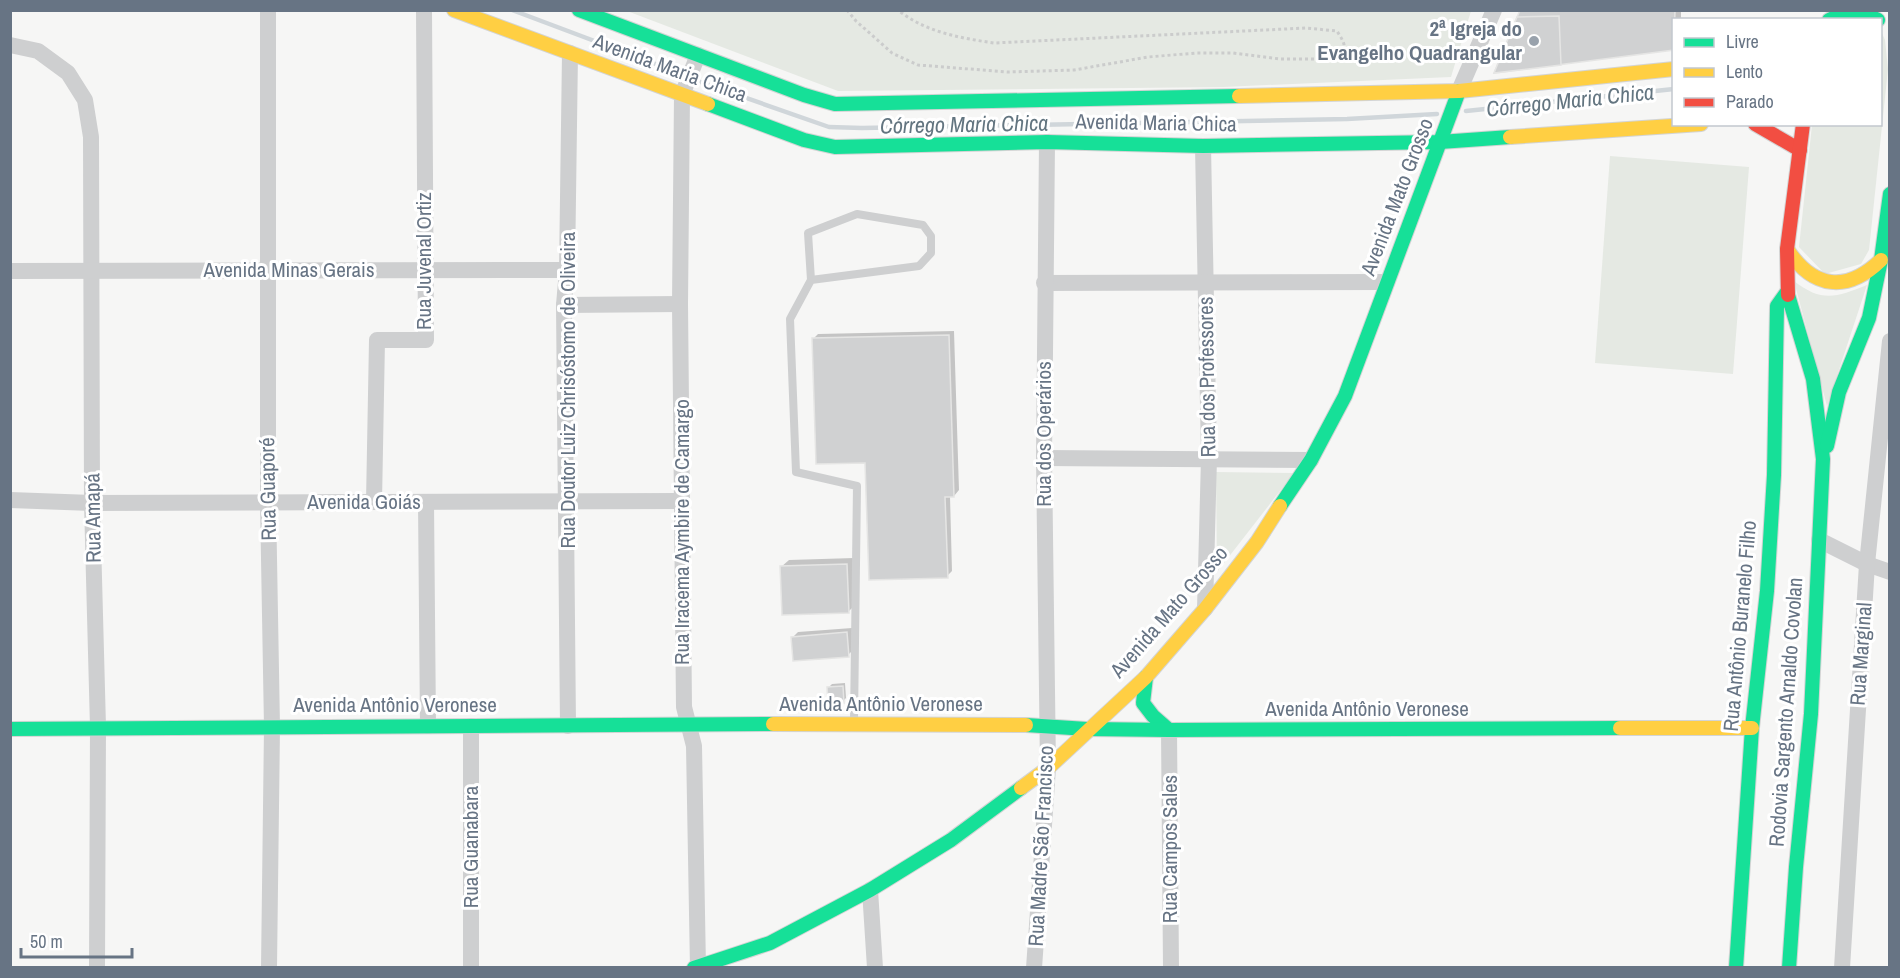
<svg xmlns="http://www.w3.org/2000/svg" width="1900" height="978" viewBox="0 0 1900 978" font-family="'Archivo Narrow',sans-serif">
	<rect width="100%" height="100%" fill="#f6f6f5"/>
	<g fill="#e5e9e3">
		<path d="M627,11H1471L1451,77L1223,87L838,91Z"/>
		<path d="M1881,31L1885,40L1888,69L1869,250L1861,264L1825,274L1799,247L1812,125L1880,124Z"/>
		<path d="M1610,156L1749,167L1733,374L1595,363Z"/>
		<path d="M1794,281C1822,303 1837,297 1867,285L1827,406Z"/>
		<path d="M1216,472L1294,473L1217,572Z"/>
	</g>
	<g fill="#0003">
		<path d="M1521,10H1681V20H1674Z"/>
		<path d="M954,331L959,490L954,496H950L952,571L947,576L866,461L813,339L818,334Z"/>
		<path d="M854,558L855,605L848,612L781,567L789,560Z"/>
		<path d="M852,628L853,650L848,655L793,637L798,632Z"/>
		<path d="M845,683L846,698L843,701L829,687L832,684Z"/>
	</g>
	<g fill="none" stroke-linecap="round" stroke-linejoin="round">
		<g stroke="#d0d6da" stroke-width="4.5">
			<path d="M512,10L685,75"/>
			<path d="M692,79L829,127L862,128L1347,119L1437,114"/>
			<path d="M1466,111L1674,89"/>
		</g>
	</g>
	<g fill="#d0d1d2" stroke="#e5e5e4" stroke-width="1.5">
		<path d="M1520,10H1675L1674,50L1494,73Z"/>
		<path d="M1559,16L1561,65L1494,73L1517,17Z"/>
		<path d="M949,335L954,497H945L948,578L869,580L865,463L816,464L812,338Z"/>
		<path d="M847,564L849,613L782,615L780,566Z"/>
		<path d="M847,632L849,657L793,661L791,637Z"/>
		<path d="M843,686L844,703L828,704L827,687Z"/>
	</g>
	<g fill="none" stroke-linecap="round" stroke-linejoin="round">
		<defs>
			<g id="fast">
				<path d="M579,10L804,95L835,104L1239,96"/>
				<path d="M1829,20C1846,12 1861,11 1878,20"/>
				<path d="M708,104L804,140L835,147L1047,142L1203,146L1440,142L1510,137"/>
				<path d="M1788,295L1813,379L1823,459L1811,714L1796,867L1789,968"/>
				<path d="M1827,446L1839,392L1869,318L1881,260L1890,194"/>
				<path d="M1280,506L1311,460L1345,396L1459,91"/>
				<path d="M1146,677L1143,703L1153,716L1169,730"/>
				<path d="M1026,725L1087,729L1169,730L1620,728"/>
				<path d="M10,729L773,724"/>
				<path d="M694,968L770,943L870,890L951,840L1021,788"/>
				<path d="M1736,968L1752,728L1767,591L1774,475L1777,306L1787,292"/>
			</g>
			<g id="slow">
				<path d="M454,10L708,104"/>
				<path d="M1239,96L1459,91L1674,69"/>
				<path d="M1510,137L1701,124"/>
				<path d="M1787,249C1813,289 1847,293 1881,260"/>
				<path d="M773,724L1026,725"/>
				<path d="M1620,728H1752"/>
				<path d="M1021,788L1048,768L1146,677L1205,609L1257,542L1280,506"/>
			</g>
			<g id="jam">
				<path d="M1755,124L1800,150"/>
				<path d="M1788,295L1787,249L1803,124"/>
			</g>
		</defs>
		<use href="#fast" stroke="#d3d4d4" stroke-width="16"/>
		<use href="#slow" stroke="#d3d4d4" stroke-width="16"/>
		<use href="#jam" stroke="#d3d4d4" stroke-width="16"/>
		<path stroke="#cbcccc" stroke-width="3" stroke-dasharray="3 3" stroke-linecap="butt" d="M847,10L856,21L892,53L918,65L1008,72L1074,70L1148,57L1196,53H1233L1280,59H1337C1348,47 1345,44 1337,31L1306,28L994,43C960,38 925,32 898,10"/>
		<path stroke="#cecfd0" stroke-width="8" d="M811,280L808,233L857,214L923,225L931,236V253L919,266L811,280L790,319L796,472L857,486L854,721"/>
		<g stroke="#cecfd0" stroke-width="16">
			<path d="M268,10V502L272,727L269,968"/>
			<path d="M10,45L38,51L68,73L85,100L91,137L92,503L98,727L97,968"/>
			<path d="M1459,91L1494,10"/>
			<path d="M1203,146L1209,458L1205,609"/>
			<path d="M10,271L567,270"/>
			<path d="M1044,283L1387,282"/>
			<path d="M564,305L680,304"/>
			<path d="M1044,458L1311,460"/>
			<path d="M10,500L92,503L682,501"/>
			<path d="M374,502L377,340H426L424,10"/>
			<path d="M426,502L428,726"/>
			<path d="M1819,540L1867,564L1890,572"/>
			<path d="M568,726L564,305L567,270L570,53"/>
			<path d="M1169,730L1171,968"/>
			<path d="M870,890L875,968"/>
			<path d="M471,968V726"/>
			<path d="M698,968L694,746L684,707L680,304L682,95L698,55"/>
			<path d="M1034,968L1048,768L1044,458L1047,142"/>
			<path d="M1842,968L1867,564L1890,341"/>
		</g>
		<use href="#fast" stroke="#16e098" stroke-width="14"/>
		<use href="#slow" stroke="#ffcf43" stroke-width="14"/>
		<use href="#jam" stroke="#f24e42" stroke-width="14"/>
	</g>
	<circle fill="#99a2ac" stroke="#fff" stroke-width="2" cx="1534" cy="41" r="6"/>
	<g text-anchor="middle" stroke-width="6" stroke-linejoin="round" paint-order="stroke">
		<g font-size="21" font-weight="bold" fill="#677484" stroke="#fff" text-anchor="end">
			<text x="1522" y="36">2ª Igreja do<tspan x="1522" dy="24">Evangelho Quadrangular</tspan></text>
		</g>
		<g font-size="21" fill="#677484" stroke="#fff">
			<text transform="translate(670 68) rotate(20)" y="7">Avenida Maria Chica</text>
			<text transform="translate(1156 123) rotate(1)" y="7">Avenida Maria Chica</text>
			<text transform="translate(1397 197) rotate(-69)" y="7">Avenida Mato Grosso</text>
			<text transform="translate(424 261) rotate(-90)" y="7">Rua Juvenal Ortiz</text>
			<text x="289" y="277">Avenida Minas Gerais</text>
			<text transform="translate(1207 377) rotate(-91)" y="7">Rua dos Professores</text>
			<text transform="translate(568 390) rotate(-90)" y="7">Rua Doutor Luiz Chrisóstomo de Oliveira</text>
			<text transform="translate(1044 434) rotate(-90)" y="7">Rua dos Operários</text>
			<text transform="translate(268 489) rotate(-91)" y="7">Rua Guaporé</text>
			<text x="364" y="509">Avenida Goiás</text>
			<text transform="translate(93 518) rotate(-91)" y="7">Rua Amapá</text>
			<text transform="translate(682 532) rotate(-90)" y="7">Rua Iracema Aymbire de Camargo</text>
			<text transform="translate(1169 612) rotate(-49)" y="7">Avenida Mato Grosso</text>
			<text transform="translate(1740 626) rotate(-85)" y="7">Rua Antônio Buranelo Filho</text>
			<text transform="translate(1861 654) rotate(-86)" y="7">Rua Marginal</text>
			<text x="881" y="711">Avenida Antônio Veronese</text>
			<text x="395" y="712">Avenida Antônio Veronese</text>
			<text x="1367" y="716">Avenida Antônio Veronese</text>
			<text transform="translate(1786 712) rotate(-86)" y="7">Rodovia Sargento Arnaldo Covolan</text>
			<text transform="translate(1041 846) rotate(-87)" y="7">Rua Madre São Francisco</text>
			<text transform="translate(471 847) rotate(-90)" y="7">Rua Guanabara</text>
			<text transform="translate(1170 849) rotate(-90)" y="7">Rua Campos Sales</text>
		</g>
		<g font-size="22" font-style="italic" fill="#637580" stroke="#fff">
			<text transform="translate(1570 100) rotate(-6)" y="8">Córrego Maria Chica</text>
			<text transform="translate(964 124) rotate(-1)" y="8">Córrego Maria Chica</text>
		</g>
	</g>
	<rect width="1900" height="978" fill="none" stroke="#677484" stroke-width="24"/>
	<rect x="1672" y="18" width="210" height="108" fill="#ffffff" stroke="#c2c7ce" stroke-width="1.5"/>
	<rect x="1684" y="38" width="30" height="9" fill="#16e098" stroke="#c2c7ce" stroke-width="1.5"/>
	<text x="1726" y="48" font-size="18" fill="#677484">Livre</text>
	<rect x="1684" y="68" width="30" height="9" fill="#ffcf43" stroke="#c2c7ce" stroke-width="1.5"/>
	<text x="1726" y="78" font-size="18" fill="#677484">Lento</text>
	<rect x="1684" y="98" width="30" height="9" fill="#f24e42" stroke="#c2c7ce" stroke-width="1.5"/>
	<text x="1726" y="108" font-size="18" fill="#677484">Parado</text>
	<path d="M21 948v9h111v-9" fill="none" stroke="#677484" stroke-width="3"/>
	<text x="30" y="948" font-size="18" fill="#677484" stroke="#ffffff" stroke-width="4.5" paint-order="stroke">50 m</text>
</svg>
